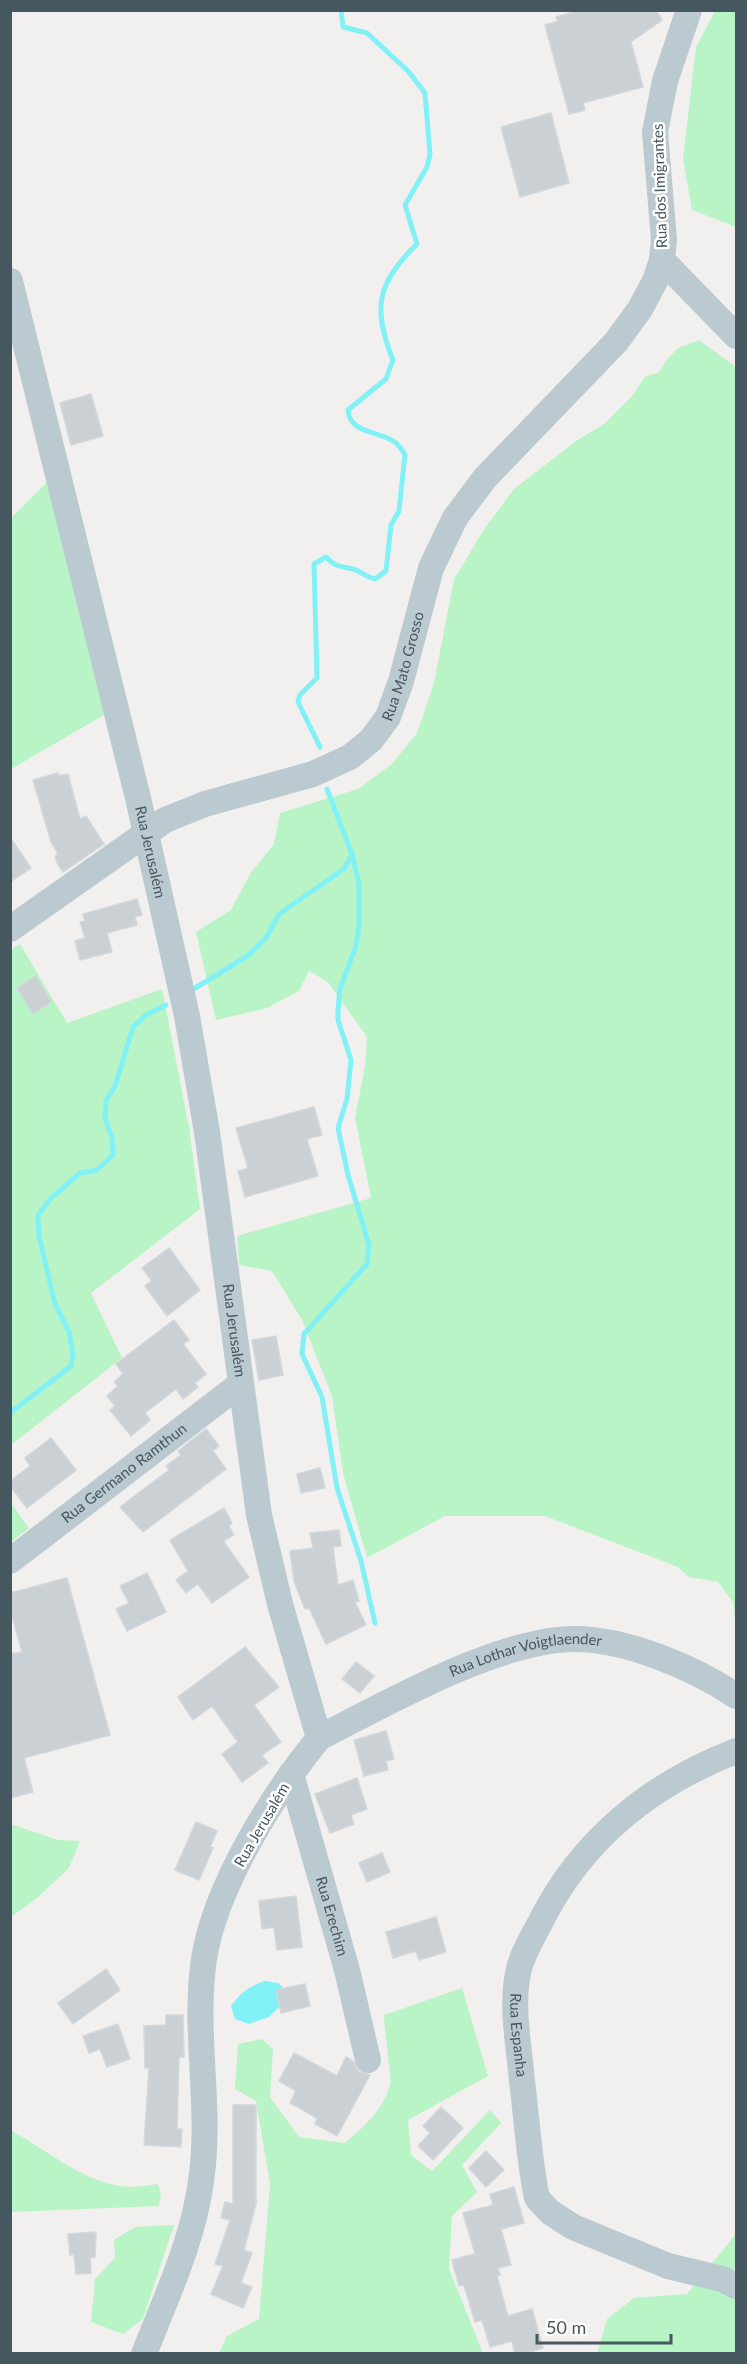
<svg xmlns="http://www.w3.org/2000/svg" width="747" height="2364" viewBox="0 0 747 2364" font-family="Lato,sans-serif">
	<rect width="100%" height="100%" fill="#f2efef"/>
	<g fill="#b9f4c6">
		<path d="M715,11H736V227L692,210L683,159L696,47Z"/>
		<path d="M699,340L736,367V1630L733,1602L718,1582L689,1577L678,1567L545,1516H445L367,1558L343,1473L332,1396L302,1320L272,1271L239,1265L237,1236L371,1198L355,1118L365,1066L367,1037L328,982L309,971L299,991L267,1008L216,1020L196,932L231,910L250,874L274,844L280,813L358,789L392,764L417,733L434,683L454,579L485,528L514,489L576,441L604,424L633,395L645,377L659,372L668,358L678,348Z"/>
		<path d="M47,482L104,715L11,769V518Z"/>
		<path d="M20,944L67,1023L162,989L189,1127L200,1209L91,1293L122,1358L11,1445L10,950Z"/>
		<path d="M11,1503L29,1528L11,1542Z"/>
		<path d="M14,1825L58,1840L80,1841L69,1868L37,1898L11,1917L10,1827Z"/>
		<path d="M462,1988L488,2076L408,2120L411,2155L432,2171L490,2110L501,2123L462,2165L477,2192L452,2216L449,2269L483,2353H219L227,2336L259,2319L270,2184L256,2101L235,2089L238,2044L262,2039L273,2049L270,2097L299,2137L345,2143C364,2127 383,2110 390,2085C392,2077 384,2030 384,2015Z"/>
		<path d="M10,2130C48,2150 84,2184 129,2187C138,2187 148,2185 158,2184L161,2194L159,2206L11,2212Z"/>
		<path d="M174,2225L143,2319L123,2334L91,2322L95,2279L115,2258L114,2240L135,2227Z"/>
		<path d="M736,2234V2353L597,2354L607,2319L634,2298L687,2294Z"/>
	</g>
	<path fill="#81f1f5" d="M265,1981L278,1983L284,1988L276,1990L279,2007L269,2017L249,2024L235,2019L231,2006C241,1992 250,1986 265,1981Z"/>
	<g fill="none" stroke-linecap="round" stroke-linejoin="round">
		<g stroke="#81f1f5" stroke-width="5">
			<path d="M320,747L298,702L300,695L317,678L314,564L326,557C335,567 340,566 353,569C361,571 365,577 375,579L386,571L391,525L399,511L405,454C402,450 399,446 396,443C381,431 349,434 348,410L386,379L393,360C372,308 377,283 417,244L405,205L427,167L430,154L425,93L408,71L367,33L343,27L341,10"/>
			<path d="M327,789L352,854L359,884V925L356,946L340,989L338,1009V1020L351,1060L347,1099L338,1128L348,1175L369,1245L367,1264L304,1334L302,1354L322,1397L337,1488L361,1561L375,1623"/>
			<path d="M192,990L249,955L266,938L279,914L344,869L352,854"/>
			<path d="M10,1413L71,1366L73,1353L69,1332L55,1304L39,1236L38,1215L51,1198L80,1173L97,1170L113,1155L112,1138L105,1118L106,1101L115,1086L133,1027L146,1015L166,1005"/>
		</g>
	</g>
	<g fill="#cad0d4" stroke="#d2d7db" stroke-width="1.5">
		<path d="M581,10H656L662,20L631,42L643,87L583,103L585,110L569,114L545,25L558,21L556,17Z"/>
		<path d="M551,113L569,183L520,197L501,127Z"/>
		<path d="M91,394L103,436L71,445L60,403Z"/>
		<path d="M58,773L59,776L68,774L80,819L86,816L104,844L63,872L57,863L55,856L58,854L51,842L33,780Z"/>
		<path d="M10,837L31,868L10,882Z"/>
		<path d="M137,899L142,915L135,917L137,925L107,933L112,952L80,960L75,941L85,938L80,922L85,921L83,914Z"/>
		<path d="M36,976L51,1002L33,1014L17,988Z"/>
		<path d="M314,1107L322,1135L307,1139L318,1176L245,1197L238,1171L248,1168L236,1128Z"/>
		<path d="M169,1248L200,1290L167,1316L145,1286L152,1281L142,1268Z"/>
		<path d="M174,1320L189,1340L183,1344L206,1374L195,1383L198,1387L183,1399L176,1389L145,1413L150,1420L131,1436L110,1410L115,1406L107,1396L118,1386L114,1382L123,1374L116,1364Z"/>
		<path d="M276,1336L283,1375L259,1380L252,1340Z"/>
		<path d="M206,1429L219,1446L213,1451L226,1469L143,1532L120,1507L169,1470L166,1466L181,1455L178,1451Z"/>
		<path d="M51,1438L76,1470L27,1508L10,1486V1481L30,1466L25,1458Z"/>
		<path d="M320,1468L325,1488L301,1493L297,1474Z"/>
		<path d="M224,1508L232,1523L229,1526L234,1535L223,1541L249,1577L212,1603L198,1584L186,1593L176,1580L188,1571L170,1540Z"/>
		<path d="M339,1530L341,1546L333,1547L338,1585L353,1580L359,1601L355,1602L366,1625L326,1644L309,1608L305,1609L294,1581L290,1551L313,1548L310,1533Z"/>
		<path d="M147,1573L166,1612L127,1631L116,1609L129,1603L120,1586Z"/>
		<path d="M67,1578L110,1735L24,1758L33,1792L10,1798V1654L22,1652L10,1609V1593Z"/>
		<path d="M245,1647L279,1687L254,1705L281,1742L262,1755L268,1763L242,1782L222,1754L238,1742L212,1706L193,1720L178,1697Z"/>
		<path d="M356,1662L374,1676L360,1693L342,1679Z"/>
		<path d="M386,1731L394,1759L386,1761L388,1770L364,1776L354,1740Z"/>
		<path d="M357,1778L367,1809L351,1815L354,1824L330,1833L315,1794Z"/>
		<path d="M196,1822L217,1831L210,1847L213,1848L199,1880L175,1870Z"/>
		<path d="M382,1853L390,1872L367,1882L359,1863Z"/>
		<path d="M296,1896L302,1947L277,1950L274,1927L262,1929L259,1901Z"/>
		<path d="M436,1917L446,1952L419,1960L416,1951L393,1958L386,1932Z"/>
		<path d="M106,1969L120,1990L73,2024L58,2003Z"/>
		<path d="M305,1984L310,2006L281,2013L276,1990Z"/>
		<path d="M166,2015H183L184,2057H179L177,2129H182L181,2147L144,2145L149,2068H145L144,2026L166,2025Z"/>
		<path d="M118,2024L130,2059L107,2067L100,2049L89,2053L83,2036Z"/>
		<path d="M294,2053L337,2076L346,2057L353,2061L358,2071L370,2075L337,2136L315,2124L317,2118L290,2103L296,2091L279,2081Z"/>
		<path d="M233,2105H256V2204L244,2250L252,2253L241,2283L252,2287L243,2308L211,2294L223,2266L215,2264L230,2220L221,2218L225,2202L233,2204Z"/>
		<path d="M441,2107L463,2128L433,2160L418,2146L430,2133L423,2126Z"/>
		<path d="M486,2151L504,2170L486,2187L469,2168Z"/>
		<path d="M514,2187L524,2223L501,2229L511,2265L498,2268L500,2275L497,2276L508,2316L532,2309L543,2348L524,2354H515L512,2341L490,2347L482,2320L475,2322L464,2285L459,2286L452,2260L475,2254L463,2213L493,2205L490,2194Z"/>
		<path d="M96,2232L95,2257L90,2258L91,2273L76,2274L74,2254L70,2255L68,2234Z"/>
	</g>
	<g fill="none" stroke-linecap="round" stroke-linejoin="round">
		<g stroke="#bbcad0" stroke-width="26">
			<path d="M662,260L736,336"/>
			<path id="s1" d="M10,281L138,798L187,1016L207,1132L259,1515L280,1604L319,1738C273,1794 215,1887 204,1959C193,2032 212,2108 201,2181C193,2242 166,2297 144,2354"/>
			<path id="s2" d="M10,929L165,820L205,804L313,774L350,757L371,740L388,717L401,681L431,568L455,518L485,478L616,342L640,309L655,281L662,260L664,240L655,132L665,81L689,10"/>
			<path id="s3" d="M10,1561L239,1385"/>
			<path id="s4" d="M319,1738C387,1703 499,1639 575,1639C626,1639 695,1668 736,1696"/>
			<path id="s5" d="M736,1751C651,1784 581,1840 540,1923C532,1938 521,1956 518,1973C511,2008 519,2046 522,2081C527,2120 529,2160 537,2198L550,2212L573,2227L668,2266L722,2279L736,2286"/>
			<path id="s6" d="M291,1774L347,1970L368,2060"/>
		</g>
	</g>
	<g text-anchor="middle" stroke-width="5" stroke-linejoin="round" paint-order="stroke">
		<g font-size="15" fill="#45575f" stroke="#fff">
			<text transform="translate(660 186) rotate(-92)" y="5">Rua dos Imigrantes</text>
			<text dy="5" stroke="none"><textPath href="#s2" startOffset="494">Rua Mato Grosso</textPath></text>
			<text dy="5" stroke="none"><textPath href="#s1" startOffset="588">Rua Jerusalém</textPath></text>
			<text dy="5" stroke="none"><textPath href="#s1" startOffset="1074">Rua Jerusalém</textPath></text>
			<text dy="5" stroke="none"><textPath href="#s3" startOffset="144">Rua Germano Ramthun</textPath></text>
			<text dy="5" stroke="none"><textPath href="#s4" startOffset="225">Rua Lothar Voigtlaender</textPath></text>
			<text transform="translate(262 1825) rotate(-60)" y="5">Rua Jerusalém</text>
			<text dy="5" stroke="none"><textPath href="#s6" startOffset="148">Rua Erechim</textPath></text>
			<text dy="5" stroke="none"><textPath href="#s5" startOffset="384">Rua Espanha</textPath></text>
		</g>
	</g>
	<rect width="747" height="2364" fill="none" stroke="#45575f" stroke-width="24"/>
	<path d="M537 2334v9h134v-9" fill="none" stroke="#45575f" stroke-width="3"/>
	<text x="546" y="2334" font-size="18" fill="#45575f" stroke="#ffffff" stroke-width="4.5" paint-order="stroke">50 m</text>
</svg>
